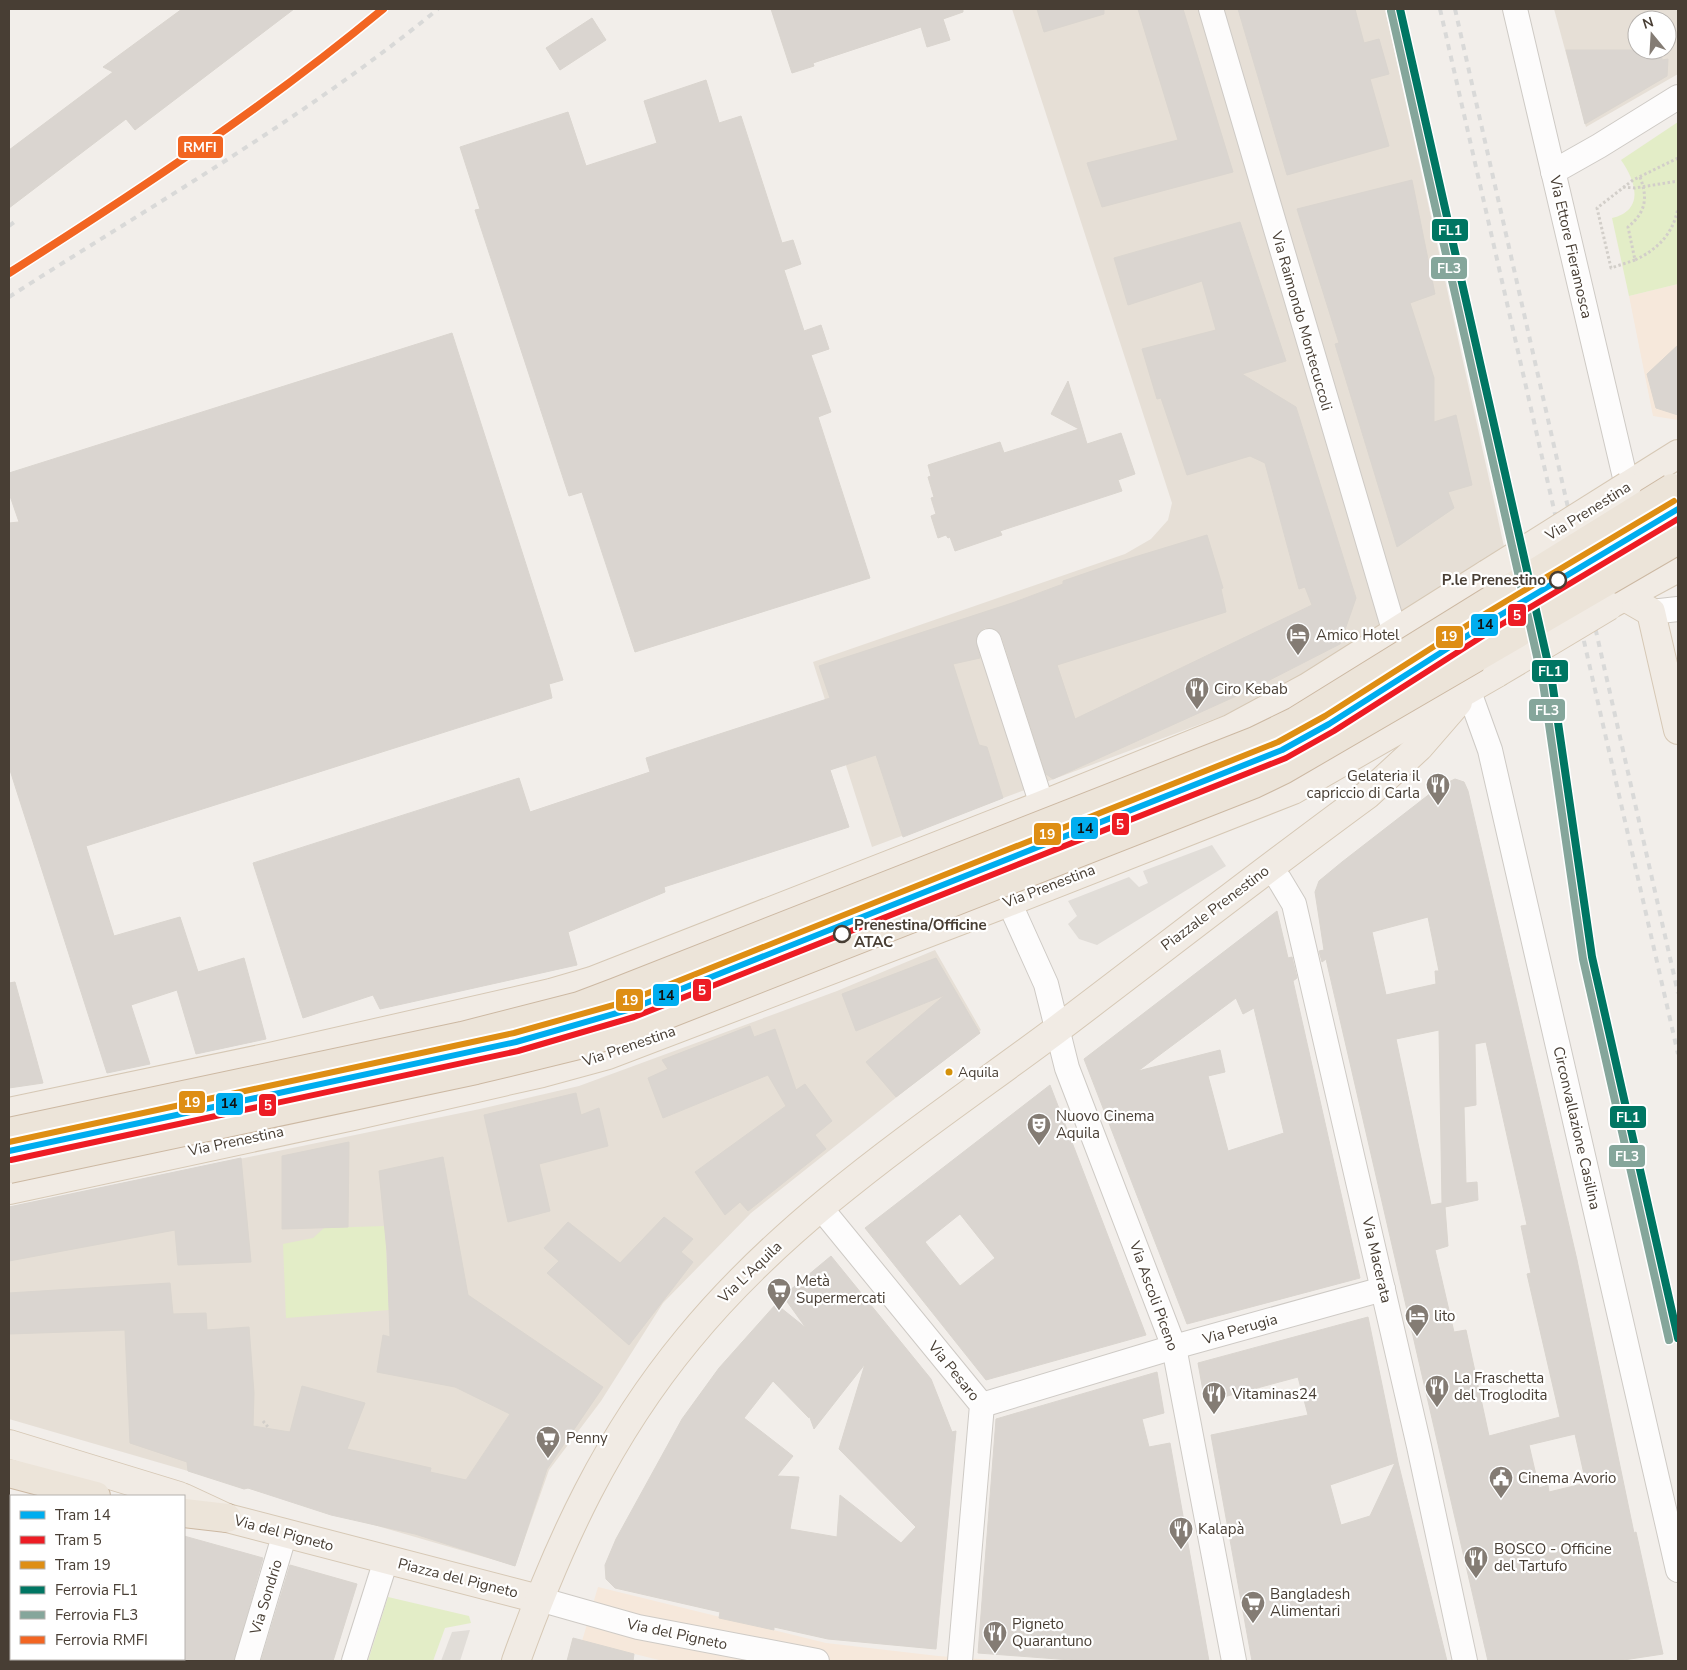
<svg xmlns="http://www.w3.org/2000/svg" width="1687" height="1670" viewBox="0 0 1687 1670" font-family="'Nunito Sans',sans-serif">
	<rect width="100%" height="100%" fill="#f2eeea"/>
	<g fill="#e6dfd6" fill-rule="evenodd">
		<path d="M1012,9H1385L1505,551L1348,649L1241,709L872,847L813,662L1125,554L1151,539L1168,520L1172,503Z"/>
		<path d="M1554,9H1678V74L1586,127ZM1637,20H1667V50H1637Z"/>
		<path d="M935,950L981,1030L751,1213L663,1303L601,1401L549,1470L515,1566L9,1419V1207L480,1109L579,1086L837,991Z"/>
	</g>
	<g fill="#f6e8db">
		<path d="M1678,284V420L1653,416L1629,296Z"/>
		<path d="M598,1587L826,1643L938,1656L1007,1661H663L582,1641Z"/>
	</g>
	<g fill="#e3edc7">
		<path d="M1678,122V284L1629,296L1612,218C1645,210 1636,181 1621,160Z"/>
		<path d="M385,1226L389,1310L286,1318L283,1244L313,1238L324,1228Z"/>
		<path d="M388,1597L469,1616L471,1623L445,1628L433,1661H368Z"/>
	</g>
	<g fill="#e1ddd8">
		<path d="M1212,845L1226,866L1097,945L1079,939L1068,924L1077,916L1068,901L1129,877L1139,887L1148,883L1143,871Z"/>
		<path d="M470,1630L460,1661H441L452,1632Z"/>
	</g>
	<g fill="#dad5d0" stroke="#dad5cf" fill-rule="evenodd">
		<path d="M182,9H294L135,130L126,119L9,208V150L113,72L103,67Z"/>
		<path d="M771,9H963V12L943,19L950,40L927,47L921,27L813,63L814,66L792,73Z"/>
		<path d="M1037,9H1104V14L1044,32Z"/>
		<path d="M1138,9H1183L1233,172L1102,207L1087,163L1178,140Z"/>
		<path d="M1238,9H1355L1364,43L1379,39L1389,74L1370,79L1389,146L1287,175Z"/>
		<path d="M592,18L606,40L560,70L546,48Z"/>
		<path d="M1566,50H1662V60L1668,59L1667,76L1585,124Z"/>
		<path d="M706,80L719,123L741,116L782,243L793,240L801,264L784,270L804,331L821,325L829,349L811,355L831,412L818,417L870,578L635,652L582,492L569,496L475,210L480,209L460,147L568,112L586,166L657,143L644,101Z"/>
		<path d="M1412,180L1435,294L1410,303L1434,378V422L1456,415L1472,485L1448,492L1454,508L1397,547L1335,344L1339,343L1297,209Z"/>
		<path d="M1240,222L1286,361L1242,374L1296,407L1356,598L1340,644L1254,688L1053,779L1046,774L1002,637L992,628H984L979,632L976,639L980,658L953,664L979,745L987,747L1003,798L903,837L876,755L830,770L849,827L664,887L665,892L568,932L577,965L380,1009L373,995L303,1018L253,863L519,778L530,812L650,772L646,758L830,698L819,666L1012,603L1063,584V581L1115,563L1207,535L1223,588L1221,589L1226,612L1057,665L1075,719L1312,605L1305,587L1299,589L1265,463L1250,456L1187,475L1161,398L1157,399L1142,349L1216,330L1202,281L1128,305L1114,258Z"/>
		<path d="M452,333L563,680L549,684L552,698L86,846L114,936L180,917L198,972L244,958L266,1039L196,1054L177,990L131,1005L150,1064L107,1073L9,767V523L19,522L9,493V473Z"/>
		<path d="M1678,345V415L1656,408L1647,374Z"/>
		<path d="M1068,381L1087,444L1121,433L1135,474L1118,480L1122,491L1000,531L1002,535L955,551L950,537L948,538L946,535L938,538L931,516L936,514L931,498L934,497L928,477L931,476L928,465L1000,442L1004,453L1079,429L1051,414Z"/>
		<path d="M1455,779L1464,782L1468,791L1577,1260L1634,1533L1636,1532L1663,1654L1617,1661H1488L1326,959L1322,962L1319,951L1324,950L1315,892L1319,881L1342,862L1440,786ZM1428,917L1439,971H1435L1436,984L1386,995L1372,932ZM1439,1030L1442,1203L1431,1205L1396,1039ZM1486,1042L1527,1225L1521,1226L1531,1273L1527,1274L1560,1417L1489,1436L1466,1330L1454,1332L1435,1250L1448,1246L1445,1207L1478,1200L1477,1182L1466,1183L1464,1107L1476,1105L1475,1044ZM1575,1434L1586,1483L1549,1492L1548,1485L1539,1488L1529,1445Z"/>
		<path d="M1277,911L1288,958L1292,957L1297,978L1293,981L1360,1278L1187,1324L1084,1059ZM1236,998L1243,1014L1254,1008L1284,1133L1228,1151L1208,1076L1225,1072L1220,1050L1138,1071Z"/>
		<path d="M936,958L980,1033L896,1097L866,1062L945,995L856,1031L842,994Z"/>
		<path d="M15,982L43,1083L9,1088V983Z"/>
		<path d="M750,1026L754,1037L775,1029L796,1090L805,1084L832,1121L815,1135L826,1149L748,1211L740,1202L725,1215L695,1172L786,1106L768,1075L663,1118L648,1078L668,1069L662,1060Z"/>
		<path d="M1050,1085L1146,1335L986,1380L865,1228ZM960,1214L995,1258L960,1286L925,1242Z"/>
		<path d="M576,1093L581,1115L599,1108L608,1146L539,1164L550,1211L508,1222L484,1115Z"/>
		<path d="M349,1142L348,1227L282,1229V1156Z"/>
		<path d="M443,1157L468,1295L603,1387L547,1469L515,1566L415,1534L331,1515L248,1488L244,1489L188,1471L187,1462L130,1443L125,1330L9,1334V1293L170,1283L173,1314L206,1313L207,1330L249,1327L254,1393L253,1426L290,1432L302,1386L365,1403L347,1449L431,1468L430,1472L466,1480L510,1414L455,1387L377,1372L383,1335L390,1337L387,1251L379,1171Z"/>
		<path d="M241,1158L251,1262L178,1265L175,1230L9,1261V1207Z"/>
		<path d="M664,1217L693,1239L681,1252L693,1262L629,1345L547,1273L559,1261L544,1248L568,1222L620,1263Z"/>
		<path d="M831,1256L931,1379L952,1432L956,1431L936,1649L828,1639L774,1627V1630L719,1618L720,1612L615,1588L606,1579L605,1565L616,1539L682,1419L719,1368L776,1304L806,1328L783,1296ZM865,1364L839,1449L916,1527L901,1543L840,1495L837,1537L790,1529L799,1477L777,1476L793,1456L744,1418L773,1381L809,1418V1415L814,1429Z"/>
		<path d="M1368,1317L1398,1462L1447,1661H1252L1211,1435L1308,1415L1298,1377L1205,1402L1198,1363ZM1395,1463L1370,1516L1341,1525L1330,1485Z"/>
		<path d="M1157,1372L1164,1413L1142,1419L1149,1447L1170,1443L1209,1661H1084L978,1653L996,1419Z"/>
		<path d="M184,1536L263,1558L234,1661H184Z"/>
		<path d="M290,1565L357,1584L333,1661H261Z"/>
		<path d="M573,1638L634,1654L633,1661H567Z"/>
	</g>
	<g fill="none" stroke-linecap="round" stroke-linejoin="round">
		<defs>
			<g id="minor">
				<path d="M1211,9L1395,633"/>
				<path d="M1515,9L1627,486L1660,512L1671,517"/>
				<path d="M1553,172L1599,146L1678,97"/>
				<path d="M1635,538L1678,512"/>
				<path d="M1651,612L1678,609"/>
				<path d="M989,641L1042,805"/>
				<path d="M1406,644C1408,677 1440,690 1468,689L1490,750L1678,1570"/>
				<path d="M1403,679L1487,628"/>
				<path d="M1268,867L1279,879L1294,904L1419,1446L1465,1661"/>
				<path d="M1009,902L1046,984L1067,1068L1174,1347L1234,1661"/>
				<path d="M820,1207L982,1405L960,1661"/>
				<path d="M982,1405L1174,1347L1383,1289"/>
				<path d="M539,1599L638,1627L817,1661"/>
				<path d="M247,1661L285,1533"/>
				<path d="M354,1661L386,1560"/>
			</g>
			<g id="major">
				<path d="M1627,486L1678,454"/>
				<path d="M1625,597L1651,612L1678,730"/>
				<path d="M1611,604L1678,568"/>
				<path d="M1375,732L1385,694L1405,646"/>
				<path d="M9,1112L270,1057L551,993L592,981L1042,805L1230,729L1308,687L1487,574"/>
				<path d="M9,1190L353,1116L542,1073L608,1055L1009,902L1293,790L1497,673"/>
				<path d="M9,1444L179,1496"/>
				<path d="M184,1498L227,1518L539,1599"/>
				<path d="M516,1661C559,1542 607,1437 688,1339C791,1213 930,1124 1059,1028C1162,950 1263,871 1367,795L1419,747L1458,702"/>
			</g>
			<g id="highway">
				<path d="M9,1473L96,1496"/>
				<path d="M184,1513L227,1518"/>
			</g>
		</defs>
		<use href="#minor" stroke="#cecac5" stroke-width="26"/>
		<use href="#major" stroke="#d6c8b5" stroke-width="30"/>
		<use href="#highway" stroke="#ccb8a2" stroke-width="30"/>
		<g stroke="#d2cec9" stroke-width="3" stroke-dasharray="2.5 2.5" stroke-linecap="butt">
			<path d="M1640,177C1648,198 1646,212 1628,227L1635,260C1658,249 1673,234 1678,208"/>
			<path d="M1623,187L1635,188L1678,181"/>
			<path d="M1635,260L1611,268L1597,208L1633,180L1678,158"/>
			<path d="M263,1421L268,1427"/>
		</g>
		<use href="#minor" stroke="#fdfcfc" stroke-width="24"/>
		<use href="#major" stroke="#f1ebe4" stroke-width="28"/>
		<use href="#highway" stroke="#ece4d9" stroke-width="28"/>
		<g stroke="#d9d9d8" stroke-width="4" stroke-dasharray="6 6" stroke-linecap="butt">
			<path d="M1440,9L1678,1054"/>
			<path d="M1455,9L1678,993"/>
			<path d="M9,226L17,220"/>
			<path d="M9,297C154,204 305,118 438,9"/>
		</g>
		<defs>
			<path id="minor-bridge" d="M1487,628L1635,538"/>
			<g id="major-bridge">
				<path d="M1487,574L1627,486"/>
				<path d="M1497,673L1609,606"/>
			</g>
			<g id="highway-bridge">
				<path d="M9,1132L462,1036L579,1006L616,992L1255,741L1296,721L1672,488"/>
				<path d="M9,1169L476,1070L579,1045L653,1020L1254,784L1283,770L1678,540"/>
			</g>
		</defs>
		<use href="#minor-bridge" stroke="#cecac5" stroke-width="26" stroke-linecap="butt"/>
		<use href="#major-bridge" stroke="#d6c8b5" stroke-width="30" stroke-linecap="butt"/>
		<use href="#highway-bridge" stroke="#ccb8a2" stroke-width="30" stroke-linecap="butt"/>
		<use href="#minor-bridge" stroke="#fdfcfc" stroke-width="24"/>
		<use href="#major-bridge" stroke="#f1ebe4" stroke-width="28"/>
		<use href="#highway-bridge" stroke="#ece4d9" stroke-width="28"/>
		<defs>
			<path id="rail-1" d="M1400,9L1552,681L1592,957L1678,1338"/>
			<path id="rail-2" d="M1391,11L1543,683L1583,959L1669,1340"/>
			<path id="rail-3" d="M9,273C138,191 265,107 383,9"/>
		</defs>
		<use href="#rail-1" stroke="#fff" stroke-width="11"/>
		<use href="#rail-2" stroke="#fff" stroke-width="11"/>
		<use href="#rail-3" stroke="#fff" stroke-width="11"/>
		<use href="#rail-1" stroke="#007663" stroke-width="8"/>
		<use href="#rail-2" stroke="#85a69b" stroke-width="8"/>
		<use href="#rail-3" stroke="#f26522" stroke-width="8"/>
		<defs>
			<path id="tram-1" d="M9,1151L516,1042L631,1009L1282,750L1329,724L1492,620L1678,509"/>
			<path id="tram-2" d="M11,1160L518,1051L634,1017L1286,758L1334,731L1497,627L1678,519"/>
			<path id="tram-3" d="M9,1142L514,1033L628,1001L1278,742L1325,716L1488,612L1674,501"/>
		</defs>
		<use href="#tram-1" stroke="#fff" stroke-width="10"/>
		<use href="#tram-2" stroke="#fff" stroke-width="10"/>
		<use href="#tram-3" stroke="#fff" stroke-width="10"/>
		<use href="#tram-1" stroke="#00adef" stroke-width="6"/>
		<use href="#tram-2" stroke="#ed1c24" stroke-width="6"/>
		<use href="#tram-3" stroke="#de8e14" stroke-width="6"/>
	</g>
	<defs>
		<symbol id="hotel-pin" viewBox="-11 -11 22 30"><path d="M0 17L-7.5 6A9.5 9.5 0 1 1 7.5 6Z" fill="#847c74" stroke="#fff"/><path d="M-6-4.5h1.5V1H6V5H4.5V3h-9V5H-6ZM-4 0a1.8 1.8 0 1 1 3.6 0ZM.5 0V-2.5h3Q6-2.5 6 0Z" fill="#fff"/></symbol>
		<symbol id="restaurant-pin" viewBox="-11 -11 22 30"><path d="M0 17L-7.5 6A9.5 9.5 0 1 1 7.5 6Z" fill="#847c74" stroke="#fff"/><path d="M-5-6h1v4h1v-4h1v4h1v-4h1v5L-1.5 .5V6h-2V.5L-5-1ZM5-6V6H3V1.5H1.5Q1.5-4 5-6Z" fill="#fff"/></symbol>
		<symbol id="theatre-pin" viewBox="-11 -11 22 30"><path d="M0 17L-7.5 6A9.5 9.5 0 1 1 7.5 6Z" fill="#847c74" stroke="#fff"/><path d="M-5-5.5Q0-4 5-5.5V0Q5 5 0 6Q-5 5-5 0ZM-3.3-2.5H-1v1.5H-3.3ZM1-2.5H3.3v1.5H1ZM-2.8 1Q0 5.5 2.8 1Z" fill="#fff"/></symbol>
		<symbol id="supermarket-pin" viewBox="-11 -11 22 30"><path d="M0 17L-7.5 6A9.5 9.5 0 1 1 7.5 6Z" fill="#847c74" stroke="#fff"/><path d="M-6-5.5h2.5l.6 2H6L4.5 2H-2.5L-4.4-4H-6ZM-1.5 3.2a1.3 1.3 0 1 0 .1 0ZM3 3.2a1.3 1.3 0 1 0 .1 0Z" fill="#fff"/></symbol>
		<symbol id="civic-pin" viewBox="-11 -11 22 30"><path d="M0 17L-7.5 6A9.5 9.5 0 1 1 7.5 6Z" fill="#847c74" stroke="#fff"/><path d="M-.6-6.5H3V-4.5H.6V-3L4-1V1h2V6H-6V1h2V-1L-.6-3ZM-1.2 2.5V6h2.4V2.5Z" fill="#fff"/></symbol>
	</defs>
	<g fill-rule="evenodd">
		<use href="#hotel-pin" x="1284" y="621" width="28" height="38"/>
		<use href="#restaurant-pin" x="1183" y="675" width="28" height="38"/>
		<use href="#restaurant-pin" x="1424" y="771" width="28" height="38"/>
		<use href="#theatre-pin" x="1025" y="1111" width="28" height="38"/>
		<use href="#supermarket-pin" x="765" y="1276" width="28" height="38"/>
		<use href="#hotel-pin" x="1403" y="1302" width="28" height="38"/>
		<use href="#restaurant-pin" x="1423" y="1373" width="28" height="38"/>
		<use href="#restaurant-pin" x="1200" y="1380" width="28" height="38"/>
		<use href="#supermarket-pin" x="534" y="1424" width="28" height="38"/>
		<use href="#civic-pin" x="1487" y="1464" width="28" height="38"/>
		<use href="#restaurant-pin" x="1167" y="1515" width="28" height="38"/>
		<use href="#restaurant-pin" x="1462" y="1544" width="28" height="38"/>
		<use href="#supermarket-pin" x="1239" y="1589" width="28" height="38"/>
		<use href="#restaurant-pin" x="981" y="1619" width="28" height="38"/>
	</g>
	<g fill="#fff" stroke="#483e34" stroke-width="2.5">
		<circle cx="1558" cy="580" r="8"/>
		<circle cx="842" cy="934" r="8"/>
	</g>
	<circle fill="#d4910a" stroke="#fff" stroke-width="2" cx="949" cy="1072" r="4.5"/>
	<g text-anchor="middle" stroke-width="4.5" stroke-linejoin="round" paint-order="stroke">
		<g font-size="14" fill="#483e34" stroke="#fff" text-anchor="start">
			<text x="958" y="1077">Aquila</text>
		</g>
		<g font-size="15" fill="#483e34" stroke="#fff">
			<text transform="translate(1571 247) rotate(77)" y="5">Via Ettore Fieramosca</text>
			<text transform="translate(1302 321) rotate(74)" y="5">Via Raimondo Montecuccoli</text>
			<text transform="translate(1588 511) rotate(-32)" y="5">Via Prenestina</text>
			<text transform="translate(1049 886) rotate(-21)" y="5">Via Prenestina</text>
			<text transform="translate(1215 908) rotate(-37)" y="5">Piazzale Prenestino</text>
			<text transform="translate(629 1046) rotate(-19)" y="5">Via Prenestina</text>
			<text transform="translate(1577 1128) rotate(77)" y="5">Circonvallazione Casilina</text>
			<text transform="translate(236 1141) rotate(-12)" y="5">Via Prenestina</text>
			<text transform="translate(1377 1260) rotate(77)" y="5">Via Macerata</text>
			<text transform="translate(750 1272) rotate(-44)" y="5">Via L'Aquila</text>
			<text transform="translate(1154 1296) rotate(70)" y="5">Via Ascoli Piceno</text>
			<text transform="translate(1240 1329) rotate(-16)" y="5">Via Perugia</text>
			<text transform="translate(954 1371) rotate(51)" y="5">Via Pesaro</text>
			<text transform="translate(284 1533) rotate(15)" y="5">Via del Pigneto</text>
			<text transform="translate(458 1578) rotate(14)" y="5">Piazza del Pigneto</text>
			<text transform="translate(266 1597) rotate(-73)" y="5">Via Sondrio</text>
			<text transform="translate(677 1634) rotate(12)" y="5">Via del Pigneto</text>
		</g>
		<g font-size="15" font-weight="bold" fill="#483e34" stroke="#fff" text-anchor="end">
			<text x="1546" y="585">P.le Prenestino</text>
			<text x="854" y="930" text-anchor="start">Prenestina/Officine<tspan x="854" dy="17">ATAC</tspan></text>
		</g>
		<g font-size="15" fill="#483e34" stroke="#fff" text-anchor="start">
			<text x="1316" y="640">Amico Hotel</text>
			<text x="1214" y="694">Ciro Kebab</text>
			<text x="1420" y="781" text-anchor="end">Gelateria il<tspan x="1420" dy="17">capriccio di Carla</tspan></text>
			<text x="1056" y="1121">Nuovo Cinema<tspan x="1056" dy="17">Aquila</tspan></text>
			<text x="796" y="1286">Metà<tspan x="796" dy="17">Supermercati</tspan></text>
			<text x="1434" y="1321">lito</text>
			<text x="1454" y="1383">La Fraschetta<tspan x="1454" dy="17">del Troglodita</tspan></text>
			<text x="1232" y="1399">Vitaminas24</text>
			<text x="566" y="1443">Penny</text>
			<text x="1518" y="1483">Cinema Avorio</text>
			<text x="1198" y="1534">Kalapà</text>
			<text x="1494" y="1554">BOSCO - Officine<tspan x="1494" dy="17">del Tartufo</tspan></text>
			<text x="1270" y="1599">Bangladesh<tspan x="1270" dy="17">Alimentari</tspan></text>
			<text x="1012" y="1629">Pigneto<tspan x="1012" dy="17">Quarantuno</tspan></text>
		</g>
	</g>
	<g stroke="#fff" stroke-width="2">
		<rect x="177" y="135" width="47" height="24" rx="5" fill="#f26522"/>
		<rect x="1431" y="218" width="38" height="24" rx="5" fill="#007663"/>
		<rect x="1430" y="256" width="38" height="24" rx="5" fill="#85a69b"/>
		<rect x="1507" y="603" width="20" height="24" rx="5" fill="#ed1c24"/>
		<rect x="1470" y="613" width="29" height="24" rx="5" fill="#00adef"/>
		<rect x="1435" y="625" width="29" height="24" rx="5" fill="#de8e14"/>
		<rect x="1531" y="659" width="38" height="24" rx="5" fill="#007663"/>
		<rect x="1528" y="698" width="38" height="24" rx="5" fill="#85a69b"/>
		<rect x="1111" y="812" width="19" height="24" rx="5" fill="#ed1c24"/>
		<rect x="1070" y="816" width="29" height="24" rx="5" fill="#00adef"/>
		<rect x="1033" y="822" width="29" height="24" rx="5" fill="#de8e14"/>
		<rect x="692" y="978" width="20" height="24" rx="5" fill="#ed1c24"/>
		<rect x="652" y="983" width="28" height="24" rx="5" fill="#00adef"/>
		<rect x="615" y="988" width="29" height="24" rx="5" fill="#de8e14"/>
		<rect x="178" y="1090" width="28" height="24" rx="5" fill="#de8e14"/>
		<rect x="215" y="1092" width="29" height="24" rx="5" fill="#00adef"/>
		<rect x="258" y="1093" width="19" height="24" rx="5" fill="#ed1c24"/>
		<rect x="1609" y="1105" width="38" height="24" rx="5" fill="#007663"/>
		<rect x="1608" y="1144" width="38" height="24" rx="5" fill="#85a69b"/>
	</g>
	<g font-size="14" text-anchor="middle" font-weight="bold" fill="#fff">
		<text x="200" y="152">RMFI</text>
		<text x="1450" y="235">FL1</text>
		<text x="1449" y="273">FL3</text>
		<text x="1517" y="620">5</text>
		<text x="1449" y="641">19</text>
		<text x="1550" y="676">FL1</text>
		<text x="1547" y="715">FL3</text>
		<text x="1120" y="829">5</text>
		<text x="1047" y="839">19</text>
		<text x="702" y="995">5</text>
		<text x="630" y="1005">19</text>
		<text x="192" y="1107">19</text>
		<text x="268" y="1110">5</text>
		<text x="1628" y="1122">FL1</text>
		<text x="1627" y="1161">FL3</text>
	</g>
	<g font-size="14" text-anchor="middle" font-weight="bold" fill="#111">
		<text x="1485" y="629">14</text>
		<text x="1085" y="833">14</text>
		<text x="666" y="1000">14</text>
		<text x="229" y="1108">14</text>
	</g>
	<rect width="1687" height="1670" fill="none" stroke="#483e34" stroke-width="20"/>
	<rect x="10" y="1495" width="175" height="165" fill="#ffffff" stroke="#b6b2ae"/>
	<rect x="20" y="1511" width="25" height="8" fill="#00adef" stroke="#b6b2ae"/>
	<text x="55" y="1520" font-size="15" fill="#483e34">Tram 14</text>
	<rect x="20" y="1536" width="25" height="8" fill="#ed1c24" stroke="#b6b2ae"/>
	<text x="55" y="1545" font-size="15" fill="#483e34">Tram 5</text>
	<rect x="20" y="1561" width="25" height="8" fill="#de8e14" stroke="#b6b2ae"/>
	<text x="55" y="1570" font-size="15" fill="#483e34">Tram 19</text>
	<rect x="20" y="1586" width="25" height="8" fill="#007663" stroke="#b6b2ae"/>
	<text x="55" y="1595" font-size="15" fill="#483e34">Ferrovia FL1</text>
	<rect x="20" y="1611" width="25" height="8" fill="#85a69b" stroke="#b6b2ae"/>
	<text x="55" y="1620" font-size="15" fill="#483e34">Ferrovia FL3</text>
	<rect x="20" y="1636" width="25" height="8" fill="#f26522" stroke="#b6b2ae"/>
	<text x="55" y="1645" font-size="15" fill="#483e34">Ferrovia RMFI</text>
	<g transform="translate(1652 35) rotate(342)"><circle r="24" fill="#ffffff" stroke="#b6b2ae"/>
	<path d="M0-4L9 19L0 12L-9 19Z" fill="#847c74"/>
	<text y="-8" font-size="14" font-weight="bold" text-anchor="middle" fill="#483e34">N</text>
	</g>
</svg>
